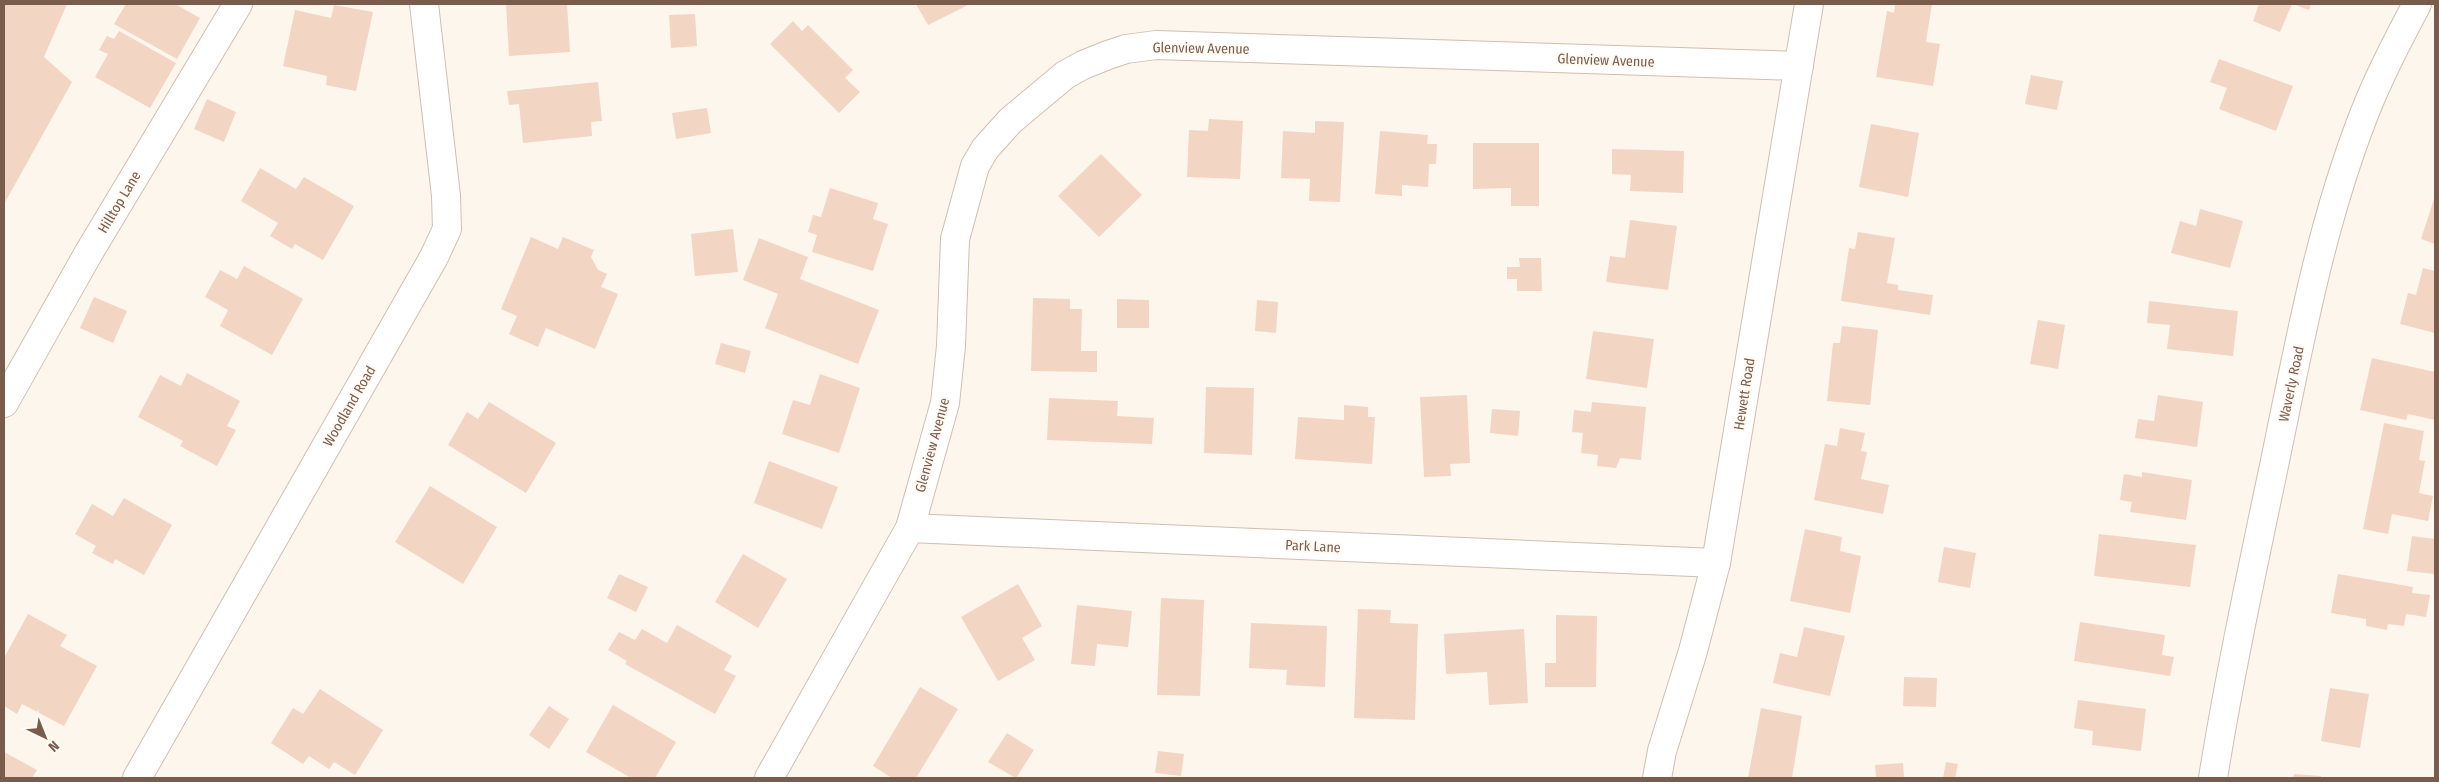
<svg xmlns="http://www.w3.org/2000/svg" width="2439" height="782" viewBox="0 0 2439 782" font-family="'Fira Sans Condensed',sans-serif">
	<rect width="100%" height="100%" fill="#fdf6ec"/>
	<g fill="#f3d5c3">
		<path d="M4,4H67L44,57L72,82L4,204Z"/>
		<path d="M126,4H175L200,18L177,59L114,24Z"/>
		<path d="M567,4L570,52L509,56L506,5Z"/>
		<path d="M916,4H970L928,25Z"/>
		<path d="M1895,4H1932L1926,42L1940,44L1933,86L1876,77L1887,11L1894,13Z"/>
		<path d="M2259,4H2292L2280,32L2253,21Z"/>
		<path d="M2293,4H2311L2309,10Z"/>
		<path d="M334,5L373,12L356,91L326,85L327,76L283,66L295,10L331,18Z"/>
		<path d="M695,14L697,46L671,48L669,15Z"/>
		<path d="M793,21L802,31L808,25L853,70L845,78L860,92L839,113L770,44Z"/>
		<path d="M119,31L176,63L150,108L95,77L108,54L99,50L107,36L114,39Z"/>
		<path d="M2219,59L2293,86L2276,131L2219,109L2227,88L2210,82Z"/>
		<path d="M2031,75L2063,81L2057,110L2025,104Z"/>
		<path d="M598,82L602,121L591,122L592,136L523,143L519,104L509,105L507,91Z"/>
		<path d="M207,99L236,112L224,142L194,129Z"/>
		<path d="M707,108L711,133L676,139L672,113Z"/>
		<path d="M1209,119L1243,121L1240,179L1187,177L1189,130L1208,131Z"/>
		<path d="M1315,121L1344,122L1340,202L1309,201L1310,179L1281,178L1283,131L1315,133Z"/>
		<path d="M1871,124L1919,133L1908,197L1859,187Z"/>
		<path d="M1380,131L1428,135L1427,144H1437L1436,164H1429L1428,187L1402,185V196L1375,194Z"/>
		<path d="M1473,143H1539V206H1511V188L1473,189Z"/>
		<path d="M1612,149L1684,151L1683,193L1630,191L1631,175L1612,174Z"/>
		<path d="M1101,154L1142,195L1099,237L1058,196Z"/>
		<path d="M260,168L296,189L304,177L354,206L323,260L295,244L292,249L270,236L278,223L241,201Z"/>
		<path d="M830,188L878,203L873,219L888,224L873,271L812,252L817,235L808,232L813,215L821,217Z"/>
		<path d="M2435,196V244L2421,239Z"/>
		<path d="M2200,209L2243,221L2230,268L2171,253L2180,221L2196,226Z"/>
		<path d="M1630,220L1677,226L1668,290L1606,282L1610,256L1625,258Z"/>
		<path d="M733,229L738,272L695,276L691,234Z"/>
		<path d="M1858,232L1895,238L1887,283L1898,285V290L1933,295L1930,315L1841,301L1849,248L1855,249Z"/>
		<path d="M531,237L558,249L563,237L594,250L591,257L598,270L607,274L601,287L618,294L595,349L546,328L538,347L509,334L517,316L501,309Z"/>
		<path d="M759,238L808,257L800,279L879,310L858,364L765,328L778,294L743,280Z"/>
		<path d="M1519,258H1541L1542,291H1517V279H1507V267H1520Z"/>
		<path d="M244,266L303,299L272,355L220,326L228,310L205,297L220,270L237,279Z"/>
		<path d="M2423,268L2435,271V333L2400,324L2408,293L2416,295Z"/>
		<path d="M94,297L127,311L113,343L80,328Z"/>
		<path d="M1033,298L1070,299V309H1082L1081,351H1097V372L1031,371Z"/>
		<path d="M1117,299L1149,300V328H1117Z"/>
		<path d="M1257,300L1278,302L1276,333L1255,331Z"/>
		<path d="M2149,301L2238,311L2233,356L2167,349L2170,325L2147,323Z"/>
		<path d="M2038,320L2065,325L2058,369L2030,364Z"/>
		<path d="M1842,326L1878,330L1870,405L1827,401L1833,343H1840Z"/>
		<path d="M1593,331L1654,339L1647,388L1586,379Z"/>
		<path d="M721,343L751,351L745,373L715,364Z"/>
		<path d="M2372,358L2435,372V420L2408,414L2406,420L2360,410Z"/>
		<path d="M187,373L240,401L227,426L236,430L217,466L180,446L183,441L138,417L160,375L181,386Z"/>
		<path d="M820,374L860,388L839,453L782,434L793,400L810,405Z"/>
		<path d="M1206,387L1254,388L1252,455L1204,453Z"/>
		<path d="M1467,395L1470,463L1450,464L1451,476L1424,477L1420,397Z"/>
		<path d="M2158,395L2203,402L2197,447L2135,438L2138,419L2154,421Z"/>
		<path d="M1049,398L1118,401L1117,416L1154,418L1152,444L1047,440Z"/>
		<path d="M489,402L556,443L526,493L448,445L467,412L478,419Z"/>
		<path d="M1592,402L1646,407L1641,460L1620,458L1616,468L1597,466L1598,455L1581,453L1583,433L1572,432L1574,410L1591,412Z"/>
		<path d="M1344,405L1368,407V417H1375L1372,464L1295,459L1298,417L1344,420Z"/>
		<path d="M1492,409L1520,411L1518,436L1490,433Z"/>
		<path d="M2384,423L2424,431L2419,460L2425,461L2419,493L2433,496L2428,521L2392,514L2388,534L2363,529Z"/>
		<path d="M1840,428L1865,433L1861,451L1867,452L1861,479L1889,485L1883,514L1814,500L1825,444L1837,446Z"/>
		<path d="M769,461L838,487L822,529L754,503Z"/>
		<path d="M2142,472L2192,480L2186,520L2130,512L2132,502L2120,500L2124,474L2142,477Z"/>
		<path d="M430,486L497,527L463,584L395,542Z"/>
		<path d="M124,498L172,525L144,575L115,559L113,564L92,553L96,546L75,534L92,504L113,516Z"/>
		<path d="M1805,529L1842,537L1840,551L1861,556L1850,613L1790,601Z"/>
		<path d="M2099,534L2196,545L2190,587L2094,576Z"/>
		<path d="M2412,536L2435,539V574L2407,571Z"/>
		<path d="M1944,547L1976,553L1970,588L1938,582Z"/>
		<path d="M743,554L787,579L758,628L715,602Z"/>
		<path d="M619,574L648,587L636,612L607,598Z"/>
		<path d="M2338,574L2413,587L2412,593L2430,595L2426,617L2406,614L2404,626L2388,624L2387,630L2366,626V619L2331,613Z"/>
		<path d="M1018,584L1042,626L1022,638L1035,660L998,681L961,617Z"/>
		<path d="M1161,598L1204,600L1200,696L1157,695Z"/>
		<path d="M1077,605L1132,611L1128,647L1097,644L1095,666L1071,664Z"/>
		<path d="M1358,609L1391,610L1390,623L1418,624L1415,720L1354,718Z"/>
		<path d="M28,614L67,635L60,646L97,666L64,726L22,704L17,714L4,706V658Z"/>
		<path d="M1556,615L1597,616L1596,687H1545V663H1556Z"/>
		<path d="M2080,622L2165,635L2162,655L2174,657L2170,676L2074,661Z"/>
		<path d="M1251,623L1327,626L1325,687L1286,685L1287,670L1249,668Z"/>
		<path d="M677,625L732,656L724,670L736,676L715,714L625,664L627,661L608,650L619,632L635,640L642,629L667,643Z"/>
		<path d="M1804,627L1845,636L1830,696L1773,683L1780,653L1797,657Z"/>
		<path d="M1524,629L1528,703L1489,705L1487,672L1446,674L1444,634Z"/>
		<path d="M1904,677L1937,678L1936,707L1903,706Z"/>
		<path d="M920,687L958,709L916,778H892L873,766Z"/>
		<path d="M2330,688L2369,694L2360,748L2321,741Z"/>
		<path d="M320,689L383,730L355,775L334,762L329,769L309,756L303,764L271,743L293,708L303,714Z"/>
		<path d="M2078,700L2146,709L2141,751L2092,745L2093,731L2074,728Z"/>
		<path d="M613,705L676,742L655,778H631L586,752Z"/>
		<path d="M549,706L569,719L549,749L529,735Z"/>
		<path d="M1761,708L1802,716L1792,778H1748Z"/>
		<path d="M1007,733L1034,750L1016,778L988,762Z"/>
		<path d="M1158,751L1184,754L1181,776L1155,773Z"/>
		<path d="M4,752L37,770L32,778H4Z"/>
		<path d="M1946,762L1958,764L1955,778H1943Z"/>
		<path d="M1903,763L1904,778H1876L1875,765Z"/>
		<path d="M2294,774L2321,776V778H2293Z"/>
	</g>
	<g fill="none" stroke-linecap="round" stroke-linejoin="round">
		<defs>
			<g id="minor">
				<path d="M4,403L88,254L238,4"/>
				<path d="M910,528L1716,563"/>
				<path d="M137,778L434,257L447,229L446,196L424,4"/>
				<path d="M769,778L910,528L945,403L951,346L955,239L975,166L985,149L1010,121L1065,75L1083,65L1108,55L1126,49L1156,45L1799,66"/>
				<path d="M1657,778L1662,751L1693,651L1716,563L1809,4"/>
				<path d="M2213,778C2230,672 2253,566 2275,461C2299,345 2320,228 2363,117C2378,78 2398,40 2417,4"/>
			</g>
		</defs>
		<use href="#minor" stroke="#d1beb0" stroke-width="30"/>
		<use href="#minor" stroke="#fff" stroke-width="28"/>
	</g>
	<g text-anchor="middle" stroke-width="4" stroke-linejoin="round" paint-order="stroke">
		<g font-size="14" fill="#7a5c4d" stroke="#fffaf3">
			<text transform="translate(1201 48) rotate(1)" y="5">Glenview Avenue</text>
			<text transform="translate(1606 60) rotate(2)" y="5">Glenview Avenue</text>
			<text transform="translate(119 202) rotate(-59)" y="5">Hilltop Lane</text>
			<text transform="translate(2291 384) rotate(-78)" y="5">Waverly Road</text>
			<text transform="translate(1744 394) rotate(-81)" y="5">Hewett Road</text>
			<text transform="translate(349 406) rotate(-60)" y="5">Woodland Road</text>
			<text transform="translate(932 445) rotate(-75)" y="5">Glenview Avenue</text>
			<text transform="translate(1313 546) rotate(3)" y="5">Park Lane</text>
		</g>
	</g>
	<rect width="2439" height="782" fill="none" stroke="#7a5c4d" stroke-width="10"/>
	<g transform="translate(45 737) rotate(137)" stroke="#fffaf3" stroke-width="4" paint-order="stroke">
	<path d="M0-4L9 19L0 12L-9 19Z" fill="#7a5c4d"/>
	<text y="-8" font-size="14" font-weight="bold" text-anchor="middle" fill="#7a5c4d">N</text>
	</g>
</svg>
